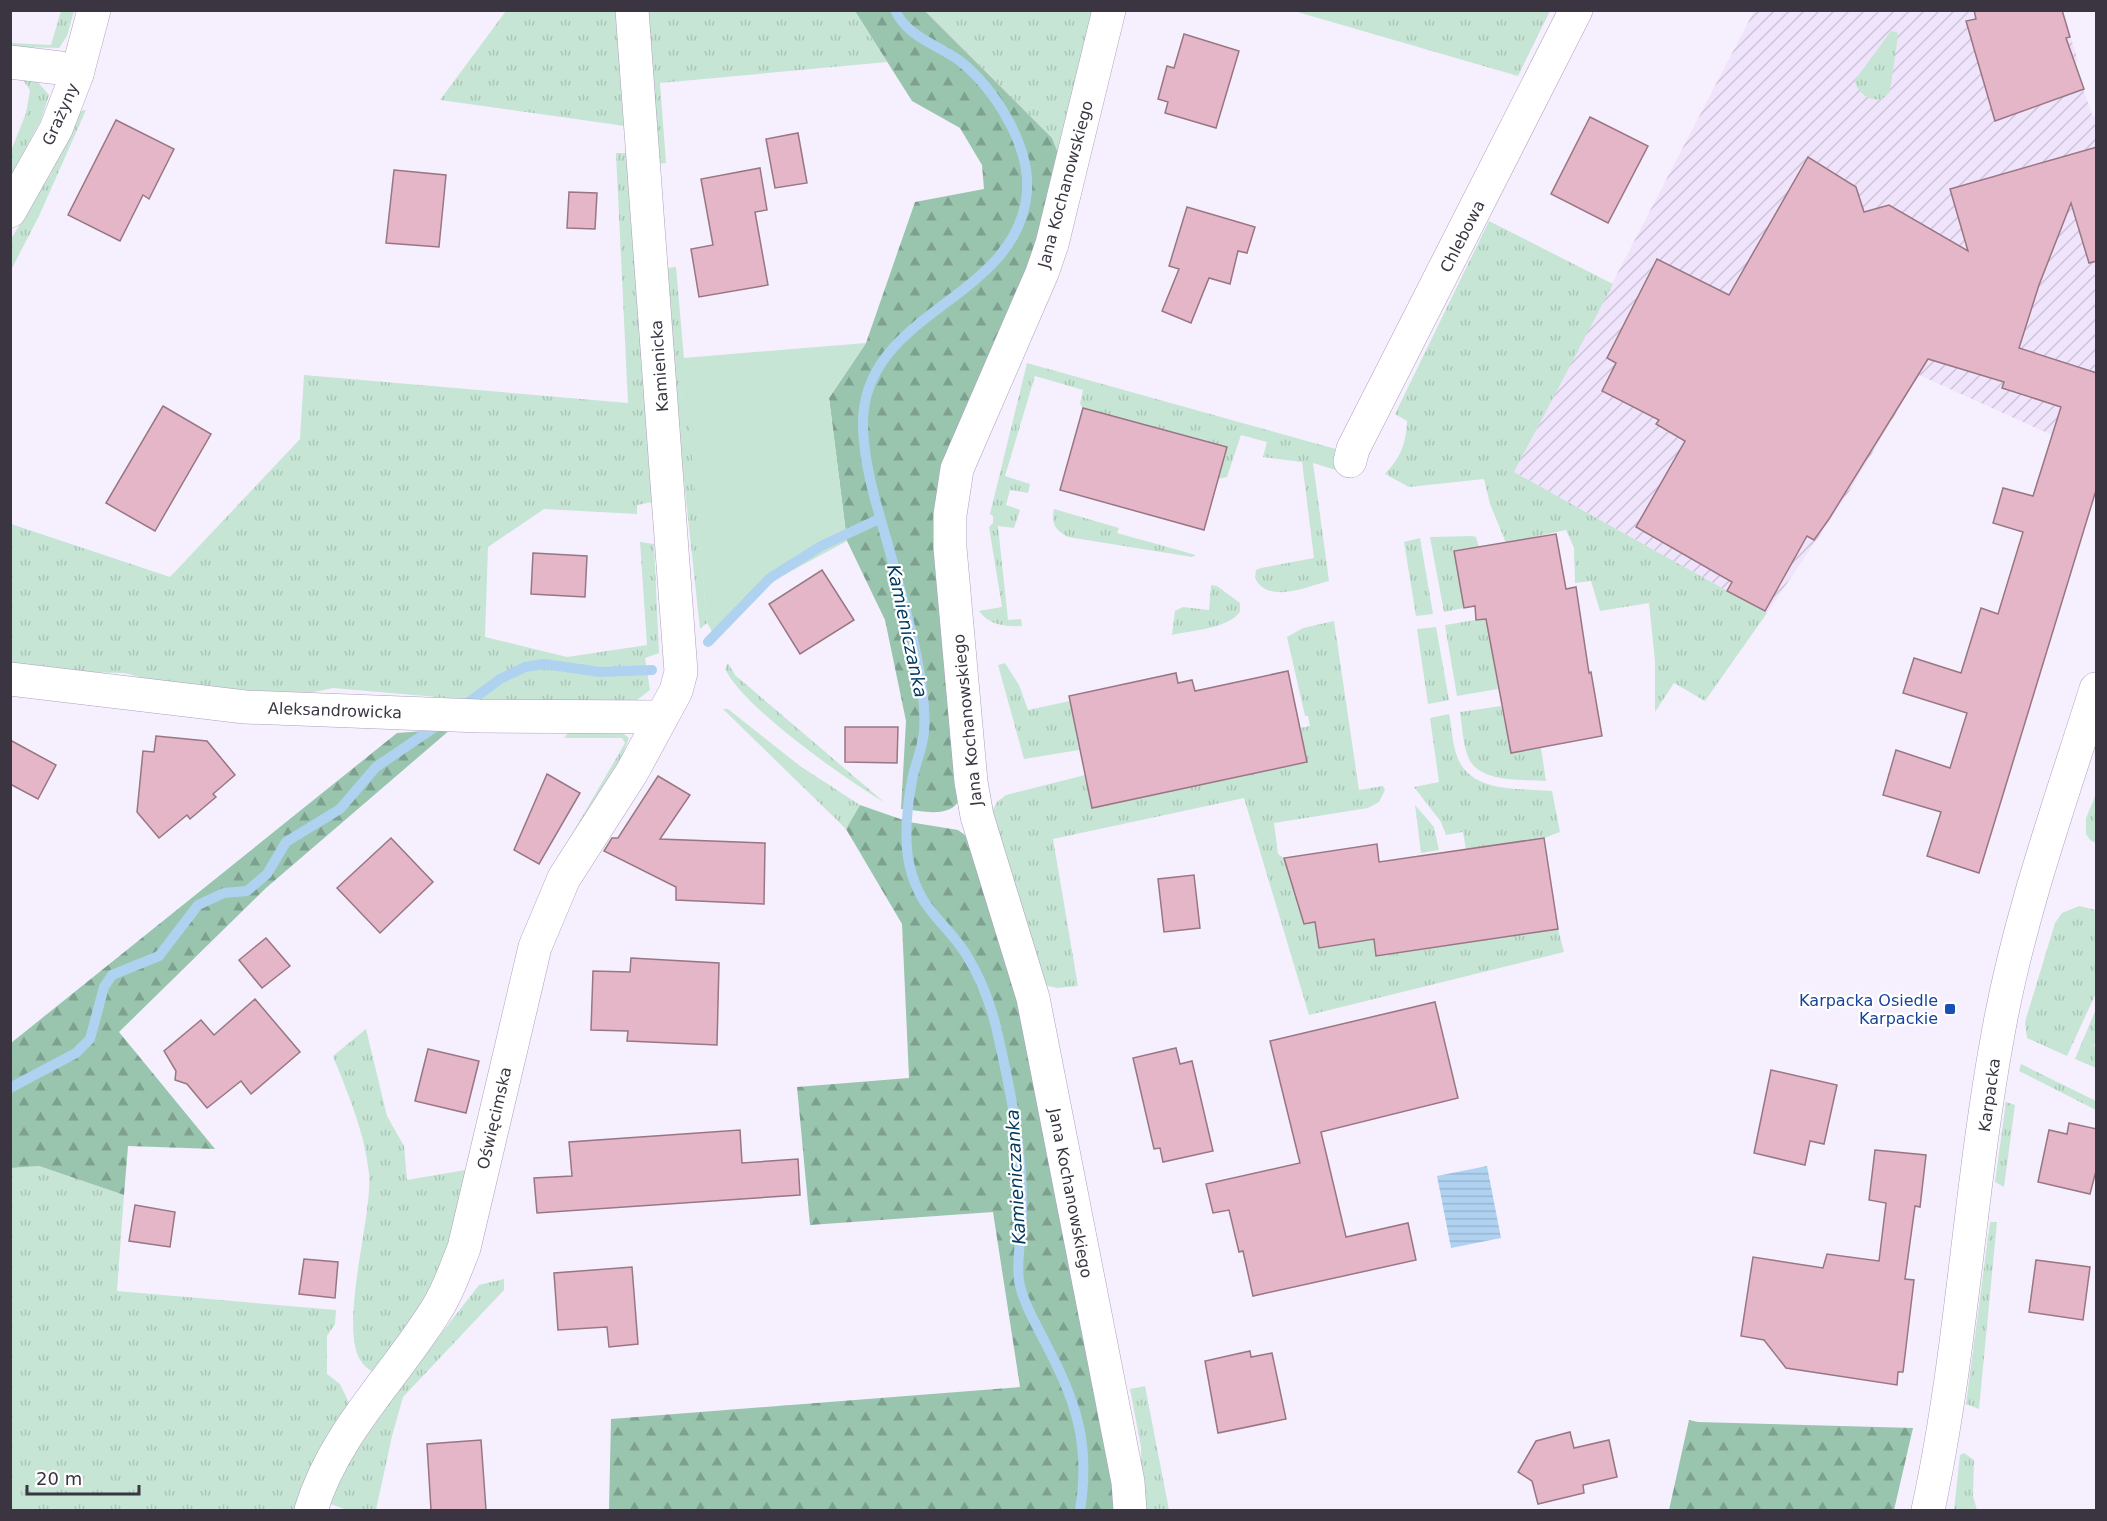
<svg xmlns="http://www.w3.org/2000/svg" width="2107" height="1521" viewBox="0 0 2107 1521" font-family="'DejaVu Sans',sans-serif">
	<defs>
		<pattern id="industrial-furrows" width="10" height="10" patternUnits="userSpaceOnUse" patternTransform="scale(1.5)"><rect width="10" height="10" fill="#efe4fc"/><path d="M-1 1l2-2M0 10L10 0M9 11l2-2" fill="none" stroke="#cec4d9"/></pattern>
		<pattern id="grass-tufts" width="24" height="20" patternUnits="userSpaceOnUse" patternTransform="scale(1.5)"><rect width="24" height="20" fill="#c6e5d4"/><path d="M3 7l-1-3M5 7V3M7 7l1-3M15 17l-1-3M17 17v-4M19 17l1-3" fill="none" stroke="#abc5b7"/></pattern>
		<pattern id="forest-firs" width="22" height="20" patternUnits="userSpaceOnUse" patternTransform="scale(1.5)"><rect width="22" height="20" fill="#99c5ae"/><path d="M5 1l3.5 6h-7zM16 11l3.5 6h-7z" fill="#7ea18f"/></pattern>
		<pattern id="water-rules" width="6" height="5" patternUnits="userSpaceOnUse" patternTransform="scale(1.5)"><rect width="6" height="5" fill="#b0d2f1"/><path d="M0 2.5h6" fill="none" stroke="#98b5d0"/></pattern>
	</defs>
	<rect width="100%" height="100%" fill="#f6f0fe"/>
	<path fill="url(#industrial-furrows)" d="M1754,11H2062L2078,60L2075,65L2092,115L2096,117V455L1919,375L1849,492L1767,613L1514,472Z"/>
	<g fill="url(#grass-tufts)">
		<path d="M61,11H74L67,36L59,48L14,47L11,43L51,45Z"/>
		<path d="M506,11H618L625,126L440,100Z"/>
		<path d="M644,11H855L887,62L660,83L666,163L657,164Z"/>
		<path d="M925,11H1095L1060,158L1052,138Z"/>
		<path d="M1294,11H1550L1518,76Z"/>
		<path d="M1891,31L1897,32L1898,36L1890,91C1880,109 1856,95 1855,80Z"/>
		<path d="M20,76L37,81L49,95L41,120L11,175V151L26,113L30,90Z"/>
		<path d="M86,110L39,216L11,270V239L50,175L80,111Z"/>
		<path d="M616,153H628L653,502L637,505V514L544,509L488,547L485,637L567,657L647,645L640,542L654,544L659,653L645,658L650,690L637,700H562L506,703L333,688L300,695L250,696L163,683L124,673L75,672L11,665V524L170,577L300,439L304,375L628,403Z"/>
		<path d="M1489,221L1613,284L1514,472L1767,613L1705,701L1674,683L1655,712V661L1649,603L1600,611L1591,581L1575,583L1574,548L1566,530L1506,543L1490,504L1484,479L1409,487L1385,474C1401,457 1406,444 1407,421L1395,414Z"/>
		<path d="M676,267L707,623L700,629L677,416L667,268Z"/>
		<path d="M1027,363L1343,451L1339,471L1313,463L1329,581C1308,586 1268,605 1255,578L1256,570L1261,568L1314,558L1302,462L1263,457L1267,442L1241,435L1227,477L1218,479L1226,447L1083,408L1080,404L1083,390L1035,376L1005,476L1030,484L1028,493L1010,490L1006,505L1020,510L1014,528L998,526L1008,620L1021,619L1022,626C1005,627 989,625 979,611L1002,607L989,527L993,523V516L990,514Z"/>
		<path d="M1054,509L1119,528L1117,533L1196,555L1192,557L1068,537C1055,530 1051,523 1054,509Z"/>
		<path d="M1472,536L1476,537L1479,547L1454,552L1464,608L1444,612L1430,537Z"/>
		<path d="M1420,538L1433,614L1416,616L1404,542Z"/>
		<path d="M1211,585L1217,586L1240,603V612C1227,629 1193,630 1172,635L1175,611L1183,607L1209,610Z"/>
		<path d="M1487,618L1498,689L1457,696L1445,625Z"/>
		<path d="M1334,621L1359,790L1383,786L1385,790L1379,802L1368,808L1274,823L1278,854L1284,858L1304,924L1315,922L1319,948L1374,939L1377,956L1558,929L1564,952L1309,1015L1244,798L1053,839L1078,986L1057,988L1044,985L991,813L997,802L1006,795L1085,775L1092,807L1307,762L1300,728L1310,726L1308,716H1305L1287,637L1303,628Z"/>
		<path d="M1436,627L1449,700L1428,704L1417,629Z"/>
		<path d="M728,663L735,675L884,802C845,779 744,708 725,669Z"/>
		<path d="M1005,663L1019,685L1028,710L1070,701L1079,750L1024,759L998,665Z"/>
		<path d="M1501,706L1511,752L1541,748L1546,781C1522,779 1476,784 1467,754C1463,741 1462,726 1460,712Z"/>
		<path d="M723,709H728L800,766L860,805L846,829Z"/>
		<path d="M1449,714C1452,728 1452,743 1457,756C1470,794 1521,788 1552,791L1560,832L1544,838L1466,850L1463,832L1446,835L1441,822L1414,787L1439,782L1430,718Z"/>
		<path d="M569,732H621L629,738L621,759L562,851L625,743L622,738H564Z"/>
		<path d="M2096,794V843L2090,840L2086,834V818Z"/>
		<path d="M1415,805L1434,827L1439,850L1421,853Z"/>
		<path d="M2079,906L2096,910V993L2067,1056L2027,1038L2025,1022L2055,923L2062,913Z"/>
		<path d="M2096,1009V1039L2094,1046L2096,1047V1068L2075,1059Z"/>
		<path d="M366,1029L387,1116L404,1146L407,1180L471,1169L457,1222L429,1297L374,1373C371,1370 366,1368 363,1364C336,1333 373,1218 369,1174C365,1133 348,1094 333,1056Z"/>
		<path d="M2021,1064L2096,1101V1110L2019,1071Z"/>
		<path d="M2006,1102L2015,1105L2004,1187L1995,1182Z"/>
		<path d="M39,1166L124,1195L117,1291L336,1310L335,1324L327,1336V1374L340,1384L349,1403L300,1510H11V1168Z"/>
		<path d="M1990,1222H1997L1979,1409L1966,1404Z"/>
		<path d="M504,1279V1290L403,1397L392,1436L376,1510H347L328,1503L351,1449L479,1285Z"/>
		<path d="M1145,1386L1169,1510H1142L1141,1447L1130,1389Z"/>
		<path d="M1964,1453L1974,1460L1973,1496L1977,1510H1954L1960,1455Z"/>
	</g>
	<g fill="url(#forest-firs)">
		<path d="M855,11H925L1052,138L1060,158L1044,238L960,426V798C951,820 921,810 901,809L906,721L885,620L847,541L829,398L866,343L915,202L984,189L982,165L960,128L912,101Z"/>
		<path d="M451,729L266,888L119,1032L215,1149L128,1146L124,1195L39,1166L11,1168V1043L397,733Z"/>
		<path d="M860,805L909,822L958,830L965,835L971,848L1017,1002L1118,1510H609L611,1419L1020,1387L993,1212L810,1225L797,1087L909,1078L902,924L846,829Z"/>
		<path d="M1689,1420L1698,1422L1913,1428L1894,1510H1669Z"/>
	</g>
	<path fill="#c6e5d4" d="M866,343L829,398L847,541L773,581L716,638L707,623L683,358Z"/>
	<path fill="url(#water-rules)" d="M1487,1166L1501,1238L1451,1248L1437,1176Z"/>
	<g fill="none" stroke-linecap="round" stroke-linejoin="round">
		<g stroke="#b0d2f1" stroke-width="10">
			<path d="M895,10C908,38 937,44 960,61C995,89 1030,145 1027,191C1019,302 859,310 863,428C865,477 882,520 894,567C905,606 917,649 922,689C924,702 925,718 924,731C923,748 915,764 912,780C907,805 904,838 909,863C919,910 943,919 966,954C982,980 993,1010 999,1040C1012,1097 1023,1155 1022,1214C1022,1236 1016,1258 1019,1281C1023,1304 1039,1329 1049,1350C1078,1405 1090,1448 1080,1510"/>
			<path d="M708,642L770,578L821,546L879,519"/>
			<path d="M461,708L500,679L525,667L544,664L600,672L652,670"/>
			<path d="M10,1088L76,1053L90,1039L104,987L112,975L159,956L198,905L224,893L247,891L267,874L286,842L340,809L376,767L441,723"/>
		</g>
	</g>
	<g fill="#e4b6c8" stroke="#997683" stroke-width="1.5">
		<path d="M1974,10H2062L2070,37L2066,38L2084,89L1995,121L1966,21L1976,19Z"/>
		<path d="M1184,34L1239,51L1216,128L1165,113L1168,102L1158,99L1167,66L1174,68Z"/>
		<path d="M1590,117L1648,146L1608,223L1551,194Z"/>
		<path d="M116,120L174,149L149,199L143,195L120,241L68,215Z"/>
		<path d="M798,133L807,183L775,188L766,139Z"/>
		<path d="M2097,147V261L2089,263L2071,203L2039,285L2019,348L2097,373V487L1979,873L1927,856L1941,812L1883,795L1896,750L1950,768L1967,713L1903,693L1914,658L1961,673L1981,608L1998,614L2023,532L1993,523L2003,488L2033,496L2061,407L2002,388L2004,382L1928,359L1829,519L1814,540L1807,536L1765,611L1727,591L1732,582L1636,527L1685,441L1656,424L1659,420L1602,391L1616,363L1607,358L1657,259L1729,295L1808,157L1856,187L1864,212L1889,205L1968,251L1950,189Z"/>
		<path d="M760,168L767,210L755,212L768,285L699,297L691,249L713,245L701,179Z"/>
		<path d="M394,170L446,175L439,247L386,243Z"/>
		<path d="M569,192L597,193L595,229L567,228Z"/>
		<path d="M1187,207L1255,227L1247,253L1238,251L1230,284L1209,278L1191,323L1162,311L1179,269L1169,266Z"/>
		<path d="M163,406L211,434L155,531L106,503Z"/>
		<path d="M1083,408L1227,447L1204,530L1060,490Z"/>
		<path d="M1556,534L1566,589L1576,587L1589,673L1591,672L1602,736L1511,753L1486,619L1476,620L1475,606L1464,608L1454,551Z"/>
		<path d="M533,553L587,556L585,597L531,594Z"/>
		<path d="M822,570L854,620L800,654L769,604Z"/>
		<path d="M1288,671L1307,762L1092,808L1069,696L1176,673L1178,683L1192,680L1195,691Z"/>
		<path d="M845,727H898L897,763L845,762Z"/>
		<path d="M156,736L207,741L235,775L213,794L216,797L190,819L187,815L159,838L137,812L143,751L154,752Z"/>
		<path d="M10,740L56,765L38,799L10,784Z"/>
		<path d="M547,774L580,793L539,864L514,850Z"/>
		<path d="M658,776L690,795L660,839L765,843L764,904L676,900V887L604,851L612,838H618Z"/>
		<path d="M391,838L433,882L380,933L337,888Z"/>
		<path d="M1544,838L1558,929L1376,956L1374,939L1319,948L1315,922L1304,924L1284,858L1377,844L1379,862Z"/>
		<path d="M1194,875L1200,928L1164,932L1158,879Z"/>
		<path d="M266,938L290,966L262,988L239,960Z"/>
		<path d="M631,958L719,963L717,1045L627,1041L628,1031L591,1030L593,971L630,972Z"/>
		<path d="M255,999L300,1052L251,1094L241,1081L207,1108L187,1084L175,1080L176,1071L164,1051L201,1020L214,1035Z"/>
		<path d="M1435,1002L1458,1098L1321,1132L1346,1237L1408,1223L1416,1260L1253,1296L1243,1251L1239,1252L1229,1210L1213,1213L1206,1184L1300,1163L1270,1041Z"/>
		<path d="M1176,1048L1180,1064L1192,1061L1213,1151L1163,1162L1160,1148L1154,1149L1133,1058Z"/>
		<path d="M428,1049L479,1061L466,1113L415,1101Z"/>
		<path d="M1771,1070L1837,1085L1824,1144L1810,1141L1805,1165L1754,1153Z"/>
		<path d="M2069,1123L2097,1129V1167L2090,1194L2038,1182L2049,1130L2067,1134Z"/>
		<path d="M740,1130L742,1163L798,1159L800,1195L537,1213L534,1178L572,1176L569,1142Z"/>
		<path d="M1875,1150L1926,1155L1920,1207L1915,1206L1905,1279L1914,1280L1903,1372H1898L1897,1385L1786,1368L1764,1340L1741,1336L1753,1257L1823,1268L1827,1254L1879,1261L1886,1203L1869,1200Z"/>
		<path d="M135,1205L175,1212L170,1247L129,1241Z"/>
		<path d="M304,1259L338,1262L335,1298L299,1294Z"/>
		<path d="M2036,1260L2090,1267L2083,1320L2029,1312Z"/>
		<path d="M632,1267L638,1344L609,1347L607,1327L558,1330L554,1273Z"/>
		<path d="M1250,1351L1251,1357L1272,1353L1286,1419L1218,1433L1205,1361Z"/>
		<path d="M1570,1432L1574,1448L1609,1440L1617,1477L1583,1485L1584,1493L1538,1504L1532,1481L1518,1472L1536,1441Z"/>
		<path d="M481,1440L486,1510H431L427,1444Z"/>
	</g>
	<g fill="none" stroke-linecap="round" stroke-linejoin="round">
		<defs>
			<g id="street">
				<path d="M1109,10L1052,244L1042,273L957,469L950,515V548L971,782L977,816L1033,998L1128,1482L1130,1510"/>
				<path d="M10,62L60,68L77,74"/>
				<path d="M10,211L56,129L77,74L94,10"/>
				<path d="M1350,461L1353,449L1576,10"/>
				<path d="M10,679L245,707L479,716L661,717"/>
				<path d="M311,1510C335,1431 396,1376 438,1307C449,1289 456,1268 464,1248L535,947L564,878L632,772L676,691L681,672L632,10"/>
			</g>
			<path id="secondary" d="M1928,1510C1962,1353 1969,1192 1998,1034C2019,916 2060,803 2096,689"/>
		</defs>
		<use href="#street" stroke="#ae9fbf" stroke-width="34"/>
		<use href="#secondary" stroke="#ae9fbf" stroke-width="34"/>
		<use href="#street" stroke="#fff" stroke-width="33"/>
		<use href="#secondary" stroke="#fff" stroke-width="33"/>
	</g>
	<rect fill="#1a4fb4" stroke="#fff" stroke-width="2" x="1944" y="1003" width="12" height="12" rx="3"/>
	<g text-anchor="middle" stroke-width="4.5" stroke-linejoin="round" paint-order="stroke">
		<g font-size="16" fill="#3b3542" stroke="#fff">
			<text transform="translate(60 114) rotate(-66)" y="6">Grażyny</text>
			<text transform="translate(1065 184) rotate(-75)" y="6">Jana Kochanowskiego</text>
			<text transform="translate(1462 236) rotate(-63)" y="6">Chlebowa</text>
			<text transform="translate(659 366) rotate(-94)" y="6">Kamienicka</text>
			<text transform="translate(335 710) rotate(2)" y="6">Aleksandrowicka</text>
			<text transform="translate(967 720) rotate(-96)" y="6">Jana Kochanowskiego</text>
			<text transform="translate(1989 1095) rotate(-82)" y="6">Karpacka</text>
			<text transform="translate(494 1118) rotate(-77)" y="6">Oświęcimska</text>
			<text transform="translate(1071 1193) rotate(79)" y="6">Jana Kochanowskiego</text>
		</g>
		<g font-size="16" fill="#164399" stroke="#fff" text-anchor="end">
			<text x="1938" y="1006">Karpacka Osiedle<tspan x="1938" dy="18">Karpackie</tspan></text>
		</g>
		<g font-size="18" font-style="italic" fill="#013961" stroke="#fff">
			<text transform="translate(907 631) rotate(78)" y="6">Kamieniczanka</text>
			<text transform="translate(1016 1177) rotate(-93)" y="6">Kamieniczanka</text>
		</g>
	</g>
	<rect width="2107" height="1521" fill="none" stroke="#3b3542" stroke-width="24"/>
	<path d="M27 1485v9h112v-9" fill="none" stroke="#3b3542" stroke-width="3"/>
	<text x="36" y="1485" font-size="18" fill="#3b3542" stroke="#ffffff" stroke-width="4.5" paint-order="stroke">20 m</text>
</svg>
